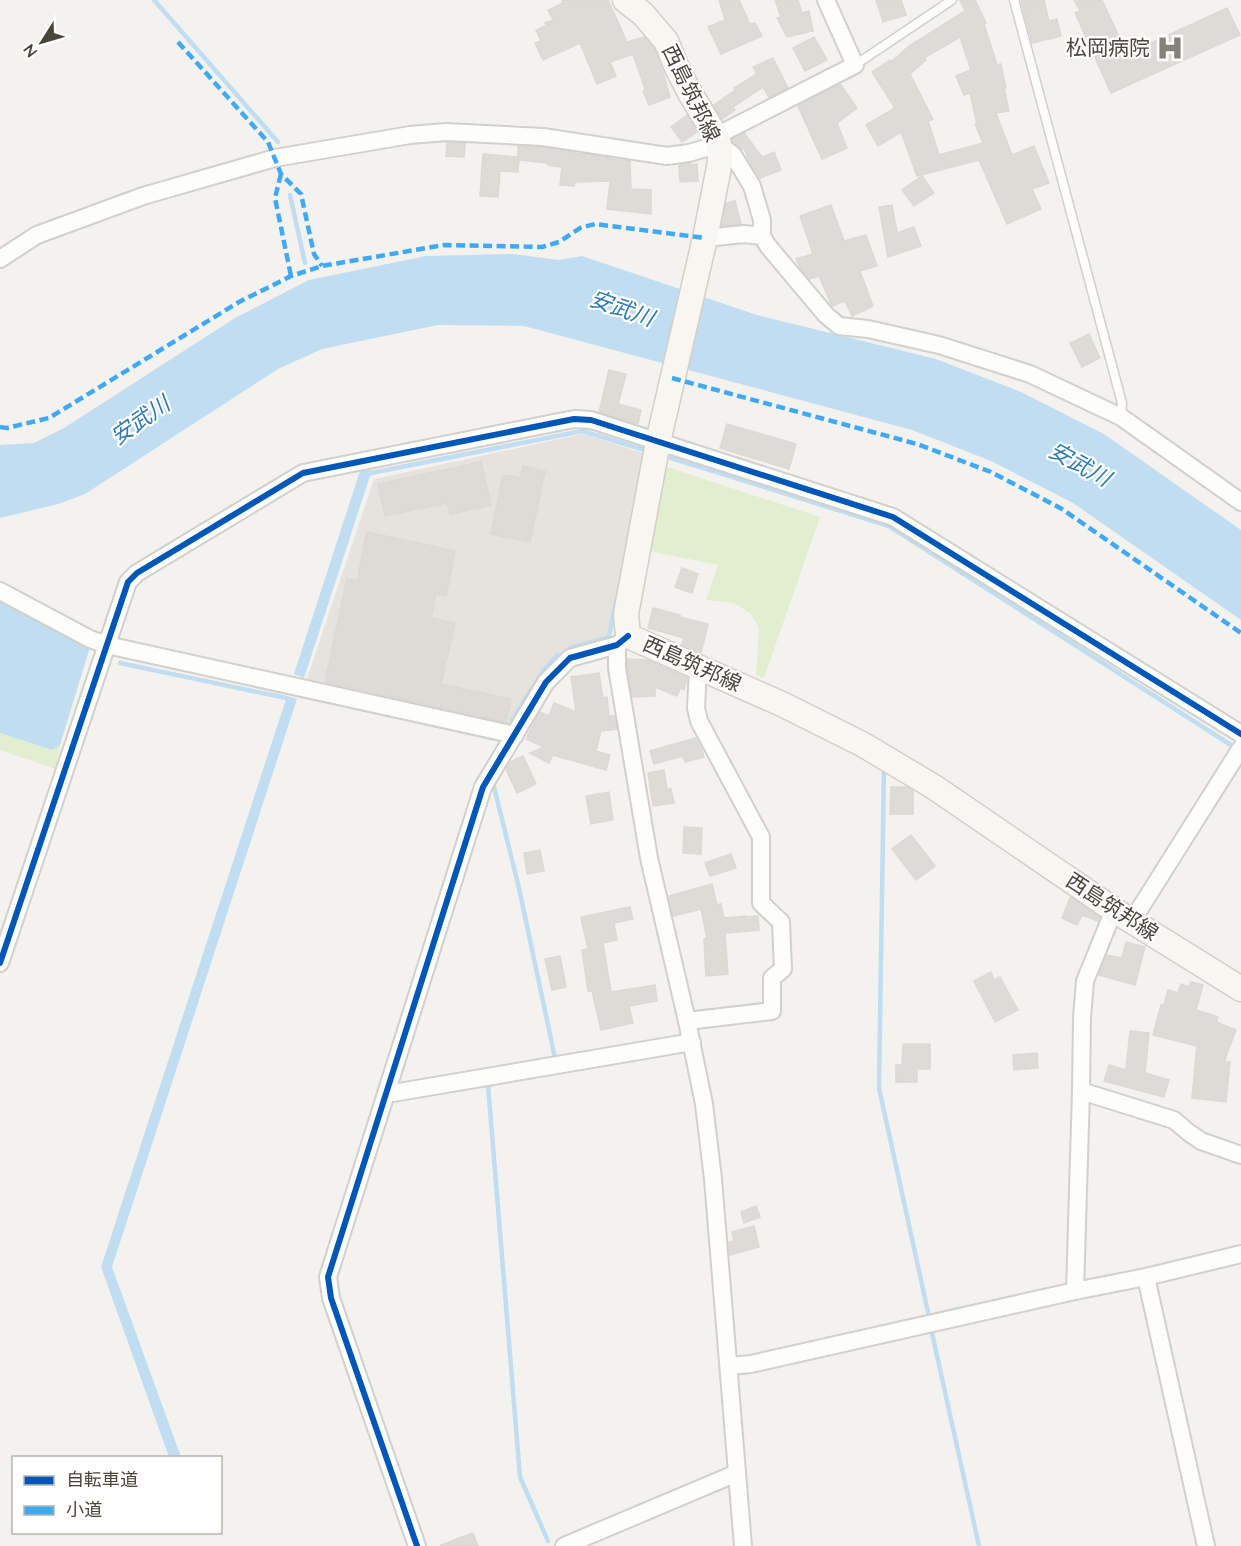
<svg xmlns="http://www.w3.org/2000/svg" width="1241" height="1546" viewBox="0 0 1241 1546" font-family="Quicksand,'Noto Sans JP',sans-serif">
	<rect width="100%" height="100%" fill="#f4f2ee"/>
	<path fill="#e6e2de" d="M583,434L649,455L610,638L567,652L510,727L306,682L374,479Z"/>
	<g fill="#e1eecf">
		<path d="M667,467L820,517L764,678L756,675L759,628L751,614L734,603L706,600L718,565L645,550Z"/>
		<path d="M0,733L52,750L60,745L56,769L0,750Z"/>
	</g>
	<g fill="#c0ddf1">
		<path d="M513,254L559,260L582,256L757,315L936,359L1021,392L1104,434L1241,530V620L1073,503L991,461L912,430L524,326L438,325L322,349L278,369L85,494L58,504L0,518V445L34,443L64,428L235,318L309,280L426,256Z"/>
		<path d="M372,470L304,678L294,674L360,471Z"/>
		<path d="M0,600L90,647L60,745L52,750L0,733Z"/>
		<path d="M287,696L297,699L112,1267L181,1457H169L101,1267Z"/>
	</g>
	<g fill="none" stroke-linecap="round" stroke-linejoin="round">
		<g stroke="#c0ddf1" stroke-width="4.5">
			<path d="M154,0L278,142"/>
			<path d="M290,195L305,263"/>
			<path d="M671,458L889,526L1231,745"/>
			<path d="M371,473L582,431L645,450"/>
			<path d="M570,648L609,637L616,601"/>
			<path d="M120,663L286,698"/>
			<path d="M512,720L544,670L557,655"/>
			<path d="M884,767L879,1088L928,1312"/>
			<path d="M493,783L519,888L555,1058"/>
			<path d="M494,1084L488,1085L520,1477L548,1541"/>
			<path d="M932,1333L979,1546"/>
		</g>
	</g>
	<g fill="#dedbd6" stroke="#dcd9d4" stroke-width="1.5" fill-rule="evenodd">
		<path d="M562,0H608L627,42L644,37L654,48L664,75L670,97L649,105L643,91L645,89L633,54L610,62L616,76L597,84L580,43L543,60L535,43L541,41L536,30L547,25L545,23L553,20L548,10L563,3Z"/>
		<path d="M719,0H739L750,24L755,23L762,36L721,54L708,27L725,20Z"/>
		<path d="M775,0H798L802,13L809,11L813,31L787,37L777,18L781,17Z"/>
		<path d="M876,0H901L906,15L883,22Z"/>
		<path d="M960,0H975L986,23L984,24L997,65L1001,64L1006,88H1004L1009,111L996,113L1012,155L1034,146L1049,183L1032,189L1041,209L1007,224L979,160L917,176L901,132L878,146L866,125L895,108L872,72L890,60L891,62L909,46L965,11ZM960,37L971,70L956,76L964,95L970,93L977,124H975L983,143L939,155L928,121L933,119L910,74L926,60L924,58Z"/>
		<path d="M1021,0H1044L1049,21L1057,19L1061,36L1032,43Z"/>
		<path d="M1074,0H1102L1127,54L1227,8L1240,35L1111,93L1075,13L1080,11Z"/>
		<path d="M814,37L827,60L805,71L793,48Z"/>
		<path d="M773,58L788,88L769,97L763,87L733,107L735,110L722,119L714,105L735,90L734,88L757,74L753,67Z"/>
		<path d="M840,84L857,108L837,123L847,148L822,159L798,106Z"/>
		<path d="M687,115L697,132L682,142L671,127Z"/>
		<path d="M744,133L762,157L774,152L781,170L760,178L750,163L744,148L742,150L733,142L732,139Z"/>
		<path d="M447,143H465L464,157L446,156Z"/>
		<path d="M518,146L542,147L576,153V154H586L610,158V159L630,161L631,189L651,190V214L607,209L610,181L575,182L574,186L560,185L562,167L548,165V163L519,160L518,172L500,171L498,197L480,196L483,154L518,157Z"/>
		<path d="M690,163V165L697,164L698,181L680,182L679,165Z"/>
		<path d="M922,176L934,193L914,206L902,190Z"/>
		<path d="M735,201L741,224L722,226L726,203Z"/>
		<path d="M831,205L844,241L866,235L877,266L860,271L873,306L852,316L845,301L832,306L819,276L809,279L801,269L796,259L813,254L800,216Z"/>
		<path d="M892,205L897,233L914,227L921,246L888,257L879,207Z"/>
		<path d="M1089,334L1100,358L1082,367L1070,343Z"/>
		<path d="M609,370L626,374L618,404L641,410L638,424L599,412Z"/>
		<path d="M727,424L796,444L789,469L720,448Z"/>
		<path d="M481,462L491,505L450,514L447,503L385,516L378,484Z"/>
		<path d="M523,466L545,471L530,542L491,534L503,475L521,478Z"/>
		<path d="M367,532L455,551L446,596L436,594L431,618L455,623L441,684L511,699L506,722L325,682L347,579L357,581Z"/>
		<path d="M682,568L698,574L692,593L675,587Z"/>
		<path d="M653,608L680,615V617L708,624L701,653L682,644L684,638L648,628Z"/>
		<path d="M627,659L647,660L687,678L684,690L680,688L677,696L655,687V696L632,697L627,667Z"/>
		<path d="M599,673L603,698L607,697L609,716H614L617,729L601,731L596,751L610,755L606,770L553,755L549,763L530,753L544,747L526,739L540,712L549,716L554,703L576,712L571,677Z"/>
		<path d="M696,738L701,747L704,757L685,762L683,756L654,764L650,751Z"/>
		<path d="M523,756L536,784L517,793L506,769L510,762Z"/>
		<path d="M664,770L667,789H671L674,803L653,806L648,773Z"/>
		<path d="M891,787H907L913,791V814H890Z"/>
		<path d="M609,792L613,820L591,824L586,796Z"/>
		<path d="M684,827L702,828L701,854L683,853Z"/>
		<path d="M911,835L935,866L916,880L892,849Z"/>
		<path d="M540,850L544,871L527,874L524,853Z"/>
		<path d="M731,854L736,868L710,876L705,863Z"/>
		<path d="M712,884L717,905L721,904L724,918L746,916V917L758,916L759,930L725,933L728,974L706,976L704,939L707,938L701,909L673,916L669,896Z"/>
		<path d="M1070,898H1071L1100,917L1098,921L1082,915L1077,925L1062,918Z"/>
		<path d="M630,907L633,919L614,923L617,940L603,943L611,992L655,985L657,1001L629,1006L633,1023L601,1030L592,991H588L582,950L588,949L581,918L582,917Z"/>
		<path d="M1126,942L1145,947L1135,985L1099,975L1107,955L1122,958Z"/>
		<path d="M560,956L566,987L552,990L545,959Z"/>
		<path d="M991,972L994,980L1000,977L1018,1010L995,1022L974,981Z"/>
		<path d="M1191,982L1203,985L1196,1010L1218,1017L1216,1022L1236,1030L1224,1062H1230L1226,1102L1192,1098L1197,1046L1153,1035L1161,1005H1164L1168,990L1178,993L1181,984L1189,987Z"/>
		<path d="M1130,1031L1149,1033L1145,1073L1169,1080L1164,1097L1104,1081L1109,1065L1126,1070Z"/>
		<path d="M903,1044H930V1069H917V1082H896V1065H902Z"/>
		<path d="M1037,1053L1038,1068L1014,1070L1013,1055Z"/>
		<path d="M756,1206L760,1217L744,1223L741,1212Z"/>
		<path d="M754,1226L759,1247L730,1255L729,1242L734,1241L732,1232Z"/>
		<path d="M473,1533L478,1546H441V1545Z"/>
	</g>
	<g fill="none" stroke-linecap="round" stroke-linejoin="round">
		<defs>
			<g id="service">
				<path d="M1014,0L1122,403L1121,417"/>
				<path d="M855,65L952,0"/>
			</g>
			<g id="minor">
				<path d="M716,136L855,65L826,0"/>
				<path d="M705,238L744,234L762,236L768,246L826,315L839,326L868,329L939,345L1030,374L1121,417L1241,502"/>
				<path d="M0,259L37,235L143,196L275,158L410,135L446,132L543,137L667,156L689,153L719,144L733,155L752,186L762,220V236"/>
				<path d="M0,591L90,639L107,645L515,735"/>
				<path d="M617,645V668L649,858L687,1021L704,1104L713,1179L743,1546"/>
				<path d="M1132,921L1241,748"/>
				<path d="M0,963L128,582L137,573L303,473L574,419L591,420L893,517L1241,734"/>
				<path d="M687,1021L772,1011V978L783,969L781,922L761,903V837L699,721L696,708L698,667"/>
				<path d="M387,1091L393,1093L692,1042"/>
				<path d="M1081,1091L1174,1120L1188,1132L1201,1141L1241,1155"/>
				<path d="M1146,1277L1206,1546"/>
				<path d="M1075,1291L1081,1091L1082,1018L1085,981L1114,910"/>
				<path d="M729,1366L751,1364L1075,1291L1146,1277L1241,1254"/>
				<path d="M417,1546L331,1298L328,1277L483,787L546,682L570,658L617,645L628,636"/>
				<path d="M564,1546L737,1473"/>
			</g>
			<path id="secondary" d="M625,0L643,14L666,41L677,68L690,93L716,136L719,144L720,162L705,238L658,442L626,614L628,636L784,705L862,744L934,787L1114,910L1241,989"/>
		</defs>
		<use href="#service" stroke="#d2d0cb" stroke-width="11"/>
		<use href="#minor" stroke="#d2d0cb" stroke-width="20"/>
		<use href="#secondary" stroke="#d3cfc5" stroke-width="27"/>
		<use href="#service" stroke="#fdfdfc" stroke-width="8"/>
		<use href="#minor" stroke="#fdfdfc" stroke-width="16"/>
		<use href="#secondary" stroke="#f7f6f1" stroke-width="24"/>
		<g stroke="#3fa9f5" stroke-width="4.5" stroke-dasharray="9 4.5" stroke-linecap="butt">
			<path d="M178,42L268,142L281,174L301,194L314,254L322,266"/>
			<path d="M281,174L275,198L291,276"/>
			<path d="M672,378L917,444L991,472L1062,509L1241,633"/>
			<path d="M0,427L7,428L49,418L239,302L291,276L322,266L444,245L542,247L559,242L580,228L595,224L705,238"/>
		</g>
		<defs>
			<g id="cycleway">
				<path d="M0,963L128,582L137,573L303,473L574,419L591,420L893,517L1241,734"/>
				<path d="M417,1546L331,1298L328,1277L483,787L546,682L570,658L617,645L628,636"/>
			</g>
		</defs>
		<use href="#cycleway" stroke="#fff" stroke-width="10"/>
		<use href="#cycleway" stroke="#0057b8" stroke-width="6"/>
	</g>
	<defs>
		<symbol id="hospital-bare" viewBox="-9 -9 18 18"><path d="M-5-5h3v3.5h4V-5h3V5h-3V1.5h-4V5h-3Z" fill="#868178" stroke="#fff" stroke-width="2.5" paint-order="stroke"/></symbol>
	</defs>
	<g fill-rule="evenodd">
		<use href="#hospital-bare" x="1151" y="29" width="38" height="38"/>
	</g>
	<g text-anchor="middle" stroke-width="4.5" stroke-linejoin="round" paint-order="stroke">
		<g font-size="21" fill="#4b4439" stroke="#fff" text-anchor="end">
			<text x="1150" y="55">松岡病院</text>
		</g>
		<g font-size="21" fill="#4b4439" stroke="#fff">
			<text transform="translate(691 93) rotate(64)" y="7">西島筑邦線</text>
			<text transform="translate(692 664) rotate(24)" y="7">西島筑邦線</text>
			<text transform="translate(1112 907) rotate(33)" y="7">西島筑邦線</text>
		</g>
		<g font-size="22" font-style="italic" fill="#2e7ab2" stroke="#fff">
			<text transform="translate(622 308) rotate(19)" y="8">安武川</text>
			<text transform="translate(140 420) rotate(-35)" y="8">安武川</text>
			<text transform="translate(1080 464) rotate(29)" y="8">安武川</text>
		</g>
	</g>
	<rect x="12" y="1456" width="210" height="78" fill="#ffffff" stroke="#b7b4b0" stroke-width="1.5"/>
	<rect x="24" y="1476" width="30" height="9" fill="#0057b8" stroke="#b7b4b0" stroke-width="1.5"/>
	<text x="66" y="1486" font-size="18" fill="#4b4439">自転車道</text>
	<rect x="24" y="1506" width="30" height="9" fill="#3fa9f5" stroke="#b7b4b0" stroke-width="1.5"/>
	<text x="66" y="1516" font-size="18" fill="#4b4439">小道</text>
	<g transform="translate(42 42) rotate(233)" stroke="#ffffff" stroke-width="4.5" paint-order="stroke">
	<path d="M0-4.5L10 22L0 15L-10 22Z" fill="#4b4439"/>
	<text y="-9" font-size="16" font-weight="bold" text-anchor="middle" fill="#4b4439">N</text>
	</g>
</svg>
